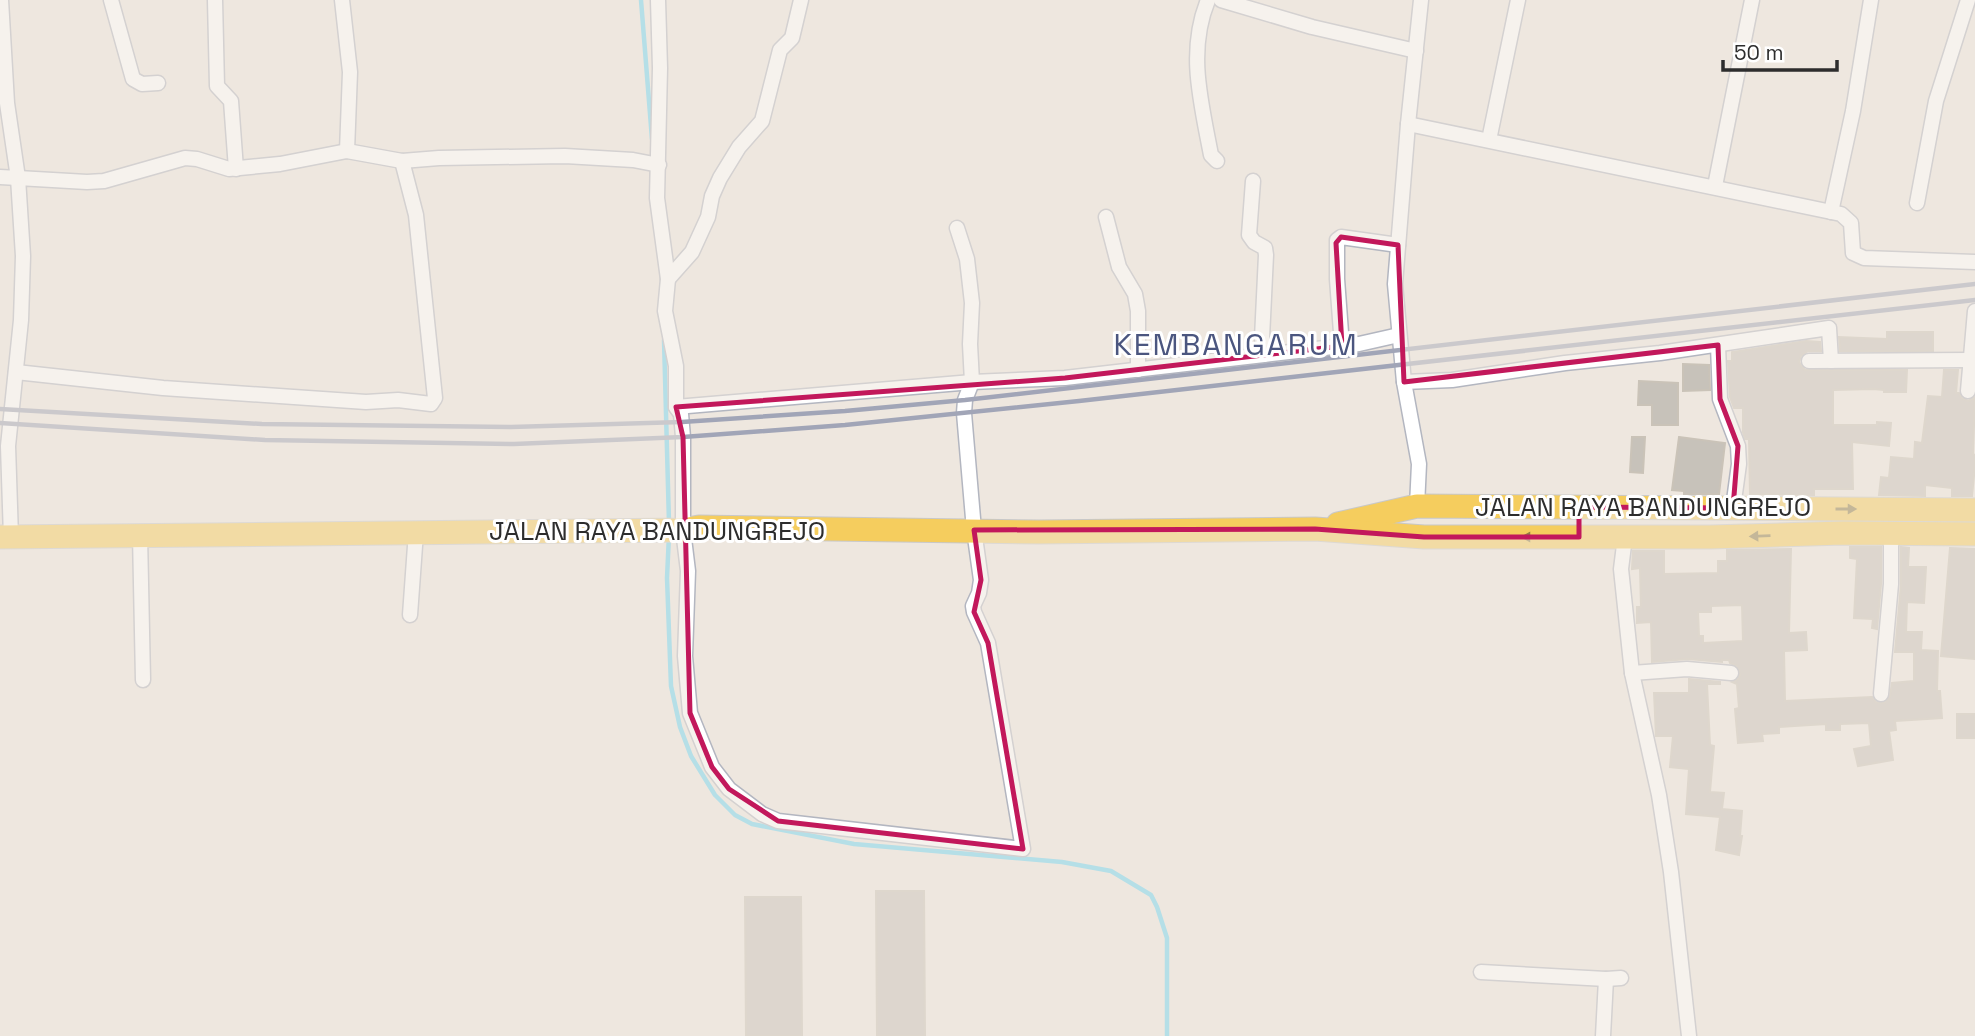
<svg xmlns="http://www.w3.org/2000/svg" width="1975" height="1036" viewBox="0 0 1975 1036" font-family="'Space Grotesk',sans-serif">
	<rect width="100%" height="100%" fill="#eee7df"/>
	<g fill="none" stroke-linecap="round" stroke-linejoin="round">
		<g stroke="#70d4f2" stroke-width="4.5">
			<path d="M641,0L652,139"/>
			<path d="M664,340L669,523"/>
			<path d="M669,535L667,578L671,686L680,727L691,756L715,795L735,815L752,824L854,844L1062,862L1111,871L1151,895L1157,907L1167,938V1036"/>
		</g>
	</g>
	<g fill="#c7c2ba" stroke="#cac3b8" stroke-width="2" fill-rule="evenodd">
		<path d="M1887,332H1933V351H1840L1839,337L1887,339Z"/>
		<path d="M1806,341L1820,342L1821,351H1808L1801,356L1799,362L1805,370H1907L1906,392H1884V390L1873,389L1833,390V425H1877V422L1891,423L1889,446L1852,442L1853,489H1814V495L1750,494L1749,439H1745L1743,432V408H1734L1730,397L1728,361H1732V352Z"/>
		<path d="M1683,364L1709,365L1710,390L1683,391Z"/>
		<path d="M1944,370H1958L1956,393H1959L1962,398L1968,401L1975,397L1973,454L1975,455V466L1972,496H1952V488L1925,485V496L1879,495L1881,477L1889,478L1891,457L1914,459L1915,442L1922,443L1928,396L1942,397Z"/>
		<path d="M1639,381L1678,383V425H1652V405H1638Z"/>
		<path d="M1632,437H1645L1643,473L1630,472Z"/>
		<path d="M1679,437L1725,443L1719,494H1684V491L1672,490Z"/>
		<path d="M1850,547H1881V584L1877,629L1872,628L1873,619L1854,618L1857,559L1850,558Z"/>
		<path d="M1901,547L1909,548L1908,567H1926L1924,603L1907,602L1906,632H1922L1921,650L1938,651L1937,691H1940L1942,718L1895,721L1896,730L1889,731L1893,760L1858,766L1854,749L1871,746L1869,723L1840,724V730H1826V724L1779,727V733L1762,734L1763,741L1738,743L1735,709L1739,708L1737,684L1732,682L1738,679L1740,675L1737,666L1730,663L1729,660H1722V662L1688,659L1652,662L1651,622L1637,623V607H1641L1640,568L1632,569L1633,551H1664V574L1718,573V561H1727V550L1791,549L1789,633L1806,632L1807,650L1784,651L1785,701L1872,697L1876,702L1884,703L1890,696L1892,683L1914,681V652H1895L1901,585ZM1742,605L1743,641L1703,643V636H1699L1698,612H1711V606Z"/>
		<path d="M1950,548L1975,549V659L1941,656Z"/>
		<path d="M1689,679L1720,682V684H1707L1710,745L1714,746L1710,792L1724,793L1722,809L1742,811L1740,836H1742L1739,855L1716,850L1720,817L1686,814L1689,769L1670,767L1673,736H1656L1654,693H1689Z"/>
		<rect x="1957" y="714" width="18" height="24"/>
		<path d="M876,891H924L925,1036H877Z"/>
		<path d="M745,897H801L802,1036H746Z"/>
	</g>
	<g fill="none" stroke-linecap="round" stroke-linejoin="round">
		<defs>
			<g id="minor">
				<path d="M111,0L133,79L142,84L158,83"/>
				<path d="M215,0L217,86L231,101L236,169"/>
				<path d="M342,0L350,72L347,151"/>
				<path d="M658,0L660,68L657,198L668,279L665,311L676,366V407L681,414L683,437V530L688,571L685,656L690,713L712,767L729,789L762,814L778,821L1023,849L988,643L974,612L973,606L979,593L981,580L974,530L964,413L965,400L972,382L970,344L972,303L967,259L957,228"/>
				<path d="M1208,0C1187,51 1201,102 1211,155L1217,161"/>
				<path d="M1221,0L1312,27L1416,51"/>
				<path d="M1408,124L1841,214L1851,223L1853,253L1864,258L1975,262"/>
				<path d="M1489,140L1518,0"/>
				<path d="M0,177L18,178L7,103L1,0"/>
				<path d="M1253,181L1249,235L1254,242L1265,248L1266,255L1262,338L1264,355L1359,344L1399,335"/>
				<path d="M1715,186L1752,0"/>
				<path d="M1917,203L1936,101L1968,0"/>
				<path d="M1831,212L1853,111L1871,0"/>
				<path d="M1106,217L1119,267L1135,294L1138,311V370"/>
				<path d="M668,279L692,252L708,217L712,196L720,178L739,147L762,121L780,50L792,38L801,0"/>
				<path d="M1718,345L1720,399L1738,446L1739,464L1733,508"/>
				<path d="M1342,346L1337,279V240L1341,237L1398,245"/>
				<path d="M1809,361L1971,360"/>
				<path d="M16,372L163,388L366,402L398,400L431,404L435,398L416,215L402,161"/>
				<path d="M1404,382L1452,380L1565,363L1660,353L1829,328L1831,361"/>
				<path d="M1968,391L1975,311"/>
				<path d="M676,407L972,382L1065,378L1264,355"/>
				<path d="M1417,506L1419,464L1404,382L1395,284L1408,124L1421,0"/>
				<path d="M140,535L143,680"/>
				<path d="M11,537L8,446L21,320L23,256L18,178L87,182L104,181L185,158L197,159L229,169L280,164L347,151L402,161L439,158L565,156L633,160L659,165"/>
				<path d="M1625,537L1621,569L1632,673L1659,795L1671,872L1689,1036"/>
				<path d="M410,615L416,532"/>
				<path d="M1632,673L1687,669L1731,673"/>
				<path d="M1881,694L1891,584V533"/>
				<path d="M1481,972L1606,979L1621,978"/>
				<path d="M1603,1036L1606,979"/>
			</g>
			<g id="primary">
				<path d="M1338,524L1417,506L1975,510"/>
				<path d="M0,537L683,530L699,527L1039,532L1315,529L1424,537H1710L1843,533L1975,534"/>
			</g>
		</defs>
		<use href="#minor" stroke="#b3b6c0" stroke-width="17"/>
		<use href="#primary" stroke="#c8c8c8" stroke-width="25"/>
		<use href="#minor" stroke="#fff" stroke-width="14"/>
		<use href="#primary" stroke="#f5cd5e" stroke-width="23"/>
		<g stroke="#a1a5b7" stroke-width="4.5">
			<path d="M0,409L262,424L511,427L682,422L845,411L965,400L1975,284"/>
			<path d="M0,423L265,440L514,444L683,437L845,425L1079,401L1975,300"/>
		</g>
	</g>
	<defs><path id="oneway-solid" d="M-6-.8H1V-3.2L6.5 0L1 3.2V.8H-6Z" transform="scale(1.75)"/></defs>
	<g fill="#917d46">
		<use href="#oneway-solid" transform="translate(1846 509)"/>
		<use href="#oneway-solid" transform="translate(1760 536) rotate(178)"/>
		<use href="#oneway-solid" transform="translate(1532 537) rotate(-180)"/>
	</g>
	<path d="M0 0H1975V1036H0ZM1341,237L1398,245L1404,382L1718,345L1720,399L1738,446L1733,508L1579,507V537H1424L1315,529L974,530L981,580L974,612L988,643L1023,849L778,821L729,789L712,767L690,713L683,437L676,407L1065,378L1342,346L1336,243Z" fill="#eee7df" fill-opacity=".55" fill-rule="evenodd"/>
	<path fill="none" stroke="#c2185b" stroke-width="5" stroke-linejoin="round" d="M1341,237L1398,245L1404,382L1718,345L1720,399L1738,446L1733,508L1579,507V537H1424L1315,529L974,530L981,580L974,612L988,643L1023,849L778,821L729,789L712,767L690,713L683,437L676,407L1065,378L1342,346L1336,243Z"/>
	<g text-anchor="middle" stroke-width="6" stroke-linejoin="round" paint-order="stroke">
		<g font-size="26" fill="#2d2d2d" stroke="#fff">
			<text x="1643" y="516">JALAN RAYA BANDUNGREJO</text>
			<text x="657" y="540">JALAN RAYA BANDUNGREJO</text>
		</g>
		<g font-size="30" letter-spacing="2" fill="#4b567f" stroke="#fff">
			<text x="1236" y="355">KEMBANGARUM</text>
		</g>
	</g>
	<path d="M1723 60v10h114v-10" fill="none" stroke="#2d2d2d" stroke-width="3.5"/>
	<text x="1734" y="60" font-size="21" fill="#2d2d2d" stroke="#ffffff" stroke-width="5" paint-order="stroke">50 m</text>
</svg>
